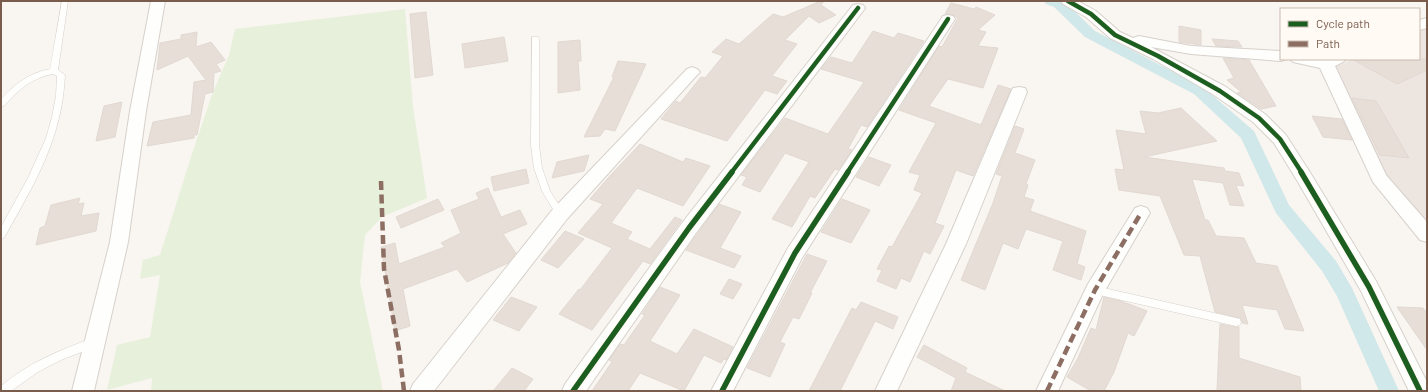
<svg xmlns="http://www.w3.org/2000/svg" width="1428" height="392" viewBox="0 0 1428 392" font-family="Barlow,sans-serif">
	<rect width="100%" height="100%" fill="#f9f5f0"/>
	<path fill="#ede5e0" d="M1427,27V227L1378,165L1335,67L1353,59H1419V30Z"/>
	<path fill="#e7f0db" d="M405,9L413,107L427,198L382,217L365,235L360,282L383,391H151L152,378L107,390L117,345L150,337L160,275L140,279L143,260L160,255L192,154L213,92L229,55L235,29Z"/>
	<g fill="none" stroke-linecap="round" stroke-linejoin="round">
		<path fill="#d0e8ea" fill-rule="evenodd" d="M1044,1H1064L1095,31L1204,88L1254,131L1289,205L1336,261L1352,288L1399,391H1379L1337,296L1322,271L1276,213L1241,138L1194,94L1085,37L1054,7L1046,4Z"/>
	</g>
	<g fill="#e6ded7" stroke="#e2d8d2">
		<path d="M821,1H824L821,5L836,15L819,23L809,16L785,40L797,44L772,76L787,81L777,94L765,90L727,141L661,119L676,101L680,103L701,77L705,78L723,56L712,52L726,39L739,44L773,14L783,17Z"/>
		<path d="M951,3L974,9L976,7L995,15L978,30L986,32L978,46L998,48L983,88L948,79L929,106L981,125L998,85L1011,89L973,176L956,170L935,223L944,226L930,254L924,251L910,282L901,278L896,289L877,281L882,270L877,269L889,246L892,247L922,193L914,190L920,175L909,172L936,123L899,110L939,46L942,47L958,18L953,15L945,14Z"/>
		<path d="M426,12L433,75L415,78L410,14Z"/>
		<path d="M1179,26L1201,30V45L1179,42Z"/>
		<path d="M873,31L894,38L898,33L924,41L867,127L861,125L848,149L852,150L838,170L835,169L815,198L810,196L792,227L772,219L809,162L785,153L760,192L742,185L747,177L741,175L785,118L828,134L864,82L821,69L831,57L852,63Z"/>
		<path d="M197,32L196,47L211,42L225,60L216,64L221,71L214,73L213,92L205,94L197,135H194V138L147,146L153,122L191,115L194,82L206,80L188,56L157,70L160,43L181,39V35Z"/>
		<path d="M504,37L508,61L465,68L462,44Z"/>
		<path d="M1212,39L1238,41L1242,47L1216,46Z"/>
		<path d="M580,40L581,61H578L580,90L558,93V42Z"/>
		<path d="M1223,58L1249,60L1276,106L1261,109L1237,93L1241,92L1227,80L1234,78Z"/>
		<path d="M1352,59H1427V70L1397,84Z"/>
		<path d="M618,61L646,64L615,131L605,129L600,136L584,137L614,77H612Z"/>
		<path d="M1352,98L1376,101L1409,158L1380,155Z"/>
		<path d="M122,102L115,137L96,141L104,106Z"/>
		<path d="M1181,108L1217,141L1144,157L1224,168L1225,171L1239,173L1244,186L1236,185L1244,206L1230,205L1223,183L1192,179L1205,220H1208L1216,236L1244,238L1256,263L1277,266L1304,331L1285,329L1277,310L1242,305L1248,324L1242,323L1240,318L1215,312L1200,256L1184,255L1160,196L1119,190L1115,169L1124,170L1116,130L1146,134L1140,111L1158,113Z"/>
		<path d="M1312,116L1342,119L1352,140L1323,137Z"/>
		<path d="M1015,126L1024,129L1015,153L1035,160L1026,184L1028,185L1024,197L1034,200L1030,211L1086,231L1077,264L1085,267L1081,280L1053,270L1063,241L1026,229L1018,249L1003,243L985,290L961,280L993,203L1002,176L996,174Z"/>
		<path d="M640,144L683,162L686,158L710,166L683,206L637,188L611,223L632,232L627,239L650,249L675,217L682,220L650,264L643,261L592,330L559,314L579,289L580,290L612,248L578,233L603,204L590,199L608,178Z"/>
		<path d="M589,155L584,171L552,178L557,162Z"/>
		<path d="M869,157L891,165L879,186L856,177Z"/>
		<path d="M526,169L529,183L494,191L491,177Z"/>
		<path d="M488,188L501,217L520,210L527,224L503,234L516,253L508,263L467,282L457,269L403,289L410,326L395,331L381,247L395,243L399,264L445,247L441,243L461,233L451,210L479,199L476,193Z"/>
		<path d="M80,198L78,204L84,203L81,216L99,213L96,231L36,245L40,228L45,226L51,205Z"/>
		<path d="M438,199L444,210L401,228L396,217Z"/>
		<path d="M842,199L870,210L851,243L821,232Z"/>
		<path d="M719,204L741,212L720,248L741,256L734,268L686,250Z"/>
		<path d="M565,231L584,239L558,268L541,260Z"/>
		<path d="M807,254L827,261L810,293H812L799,319L793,317L780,342L785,344L770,377L747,368Z"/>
		<path d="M729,279L742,284L733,299L720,294Z"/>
		<path d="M660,287L680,295L650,341L677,354L694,329L733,347L726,360L724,359L721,363L704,355L684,391L640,373L628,391H592L612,362L609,360L620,344L624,345L645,315L642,314Z"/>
		<path d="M511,297L537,307L519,331L493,320Z"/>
		<path d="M1104,297L1121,301L1147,311L1134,336L1128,333L1114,372L1104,391H1091L1067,377L1078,358L1091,328L1096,330Z"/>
		<path d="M861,302L898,317L893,329L875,321L840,391H809L852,308L856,310Z"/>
		<path d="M1397,307L1423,308L1427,313V350Z"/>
		<path d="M1220,324L1236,327H1239V358L1300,377L1301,391H1217Z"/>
		<path d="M924,345L967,368L965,372L1005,391H951L956,378L917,357Z"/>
		<path d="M512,368L533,379L524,391H493Z"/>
	</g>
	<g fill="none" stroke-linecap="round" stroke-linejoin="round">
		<defs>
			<g id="lane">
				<path d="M62,1H68L58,70L65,75C62,139 35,183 4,238L1,239V227L28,178L46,138L52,117L56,96L57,76L53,74C31,78 18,90 4,106L1,107V99C16,83 29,73 50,69Z"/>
				<path d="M532,37H538L539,39V145L542,168L550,191L565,214L563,216H557L542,191L534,168L531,145Z"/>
				<path d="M1095,286L1236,318L1240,319L1241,322L1240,325L1236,326L1095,294L1091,293L1090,290L1091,287Z"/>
				<path d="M93,338L97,340L98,343L97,346L61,360L38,372L11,391H1V386C28,363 60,350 93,338Z"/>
			</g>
			<g id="street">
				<path d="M151,1H165L146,111L128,242L94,391H72L110,242L130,111Z"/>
				<path d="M1061,1H1078L1096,11L1120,32L1133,38L1139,36L1191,46L1281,51V59H1286L1281,61L1191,54L1151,47L1226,87L1265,114L1286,135L1311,174L1376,281L1427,382V391H1409L1361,291L1298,182L1274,143L1253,122L1214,95L1153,59L1110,38L1086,17L1063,4Z"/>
				<path d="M858,4L863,5L865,8L863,11L696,233L586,391H562L565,384L682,223L853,5Z"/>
				<path d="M948,15L953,16L955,19L802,258L733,391H711L788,248L941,19L943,16Z"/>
				<path d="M1427,18V28L1419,30V20Z"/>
				<path d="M1290,59H1346L1343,62L1335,66L1386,175L1427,222V242L1420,240L1373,182L1320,68L1293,62Z"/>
				<path d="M692,67L697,69L700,72L697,75L567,219L434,391H410L413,384L553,209L687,69Z"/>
				<path d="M1019,87L1025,88L1027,92L966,244L897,391H875L946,244L1011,92L1013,88Z"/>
				<path d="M1141,206L1147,208L1150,213L1103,294L1058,391H1036L1088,284L1135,208Z"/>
			</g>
		</defs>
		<use href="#lane" stroke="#d7d1cb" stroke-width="1"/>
		<use href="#street" stroke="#d7d1cb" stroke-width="2"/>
		<use href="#lane" fill="#fefefd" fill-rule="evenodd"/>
		<use href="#street" fill="#fefefd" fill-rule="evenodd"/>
		<g stroke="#8d6e63" stroke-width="4.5" stroke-dasharray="9 4.5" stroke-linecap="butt">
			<path d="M381,181L384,269L399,350L404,391"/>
			<path d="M1047,391L1095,290L1141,213"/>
		</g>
		<defs>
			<g id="cycleway-far1">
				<path d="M1068,1L1091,14L1115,35L1158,56L1220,91L1259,118L1280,139L1302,173"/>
				<path d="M731,173L858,8"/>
				<path d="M847,173L948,19"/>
			</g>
			<g id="cycleway">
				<path d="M1301,172L1369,287L1420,391"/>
				<path d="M573,391L689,228L732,172"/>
				<path d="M722,391L795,253L848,172"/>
			</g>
		</defs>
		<use href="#cycleway-far1" stroke="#fffaf3" stroke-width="6"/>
		<use href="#cycleway" stroke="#fffaf3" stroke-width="8"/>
		<use href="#cycleway-far1" stroke="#1b5e20" stroke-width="4.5"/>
		<use href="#cycleway" stroke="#1b5e20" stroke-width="5.5"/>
	</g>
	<rect width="1428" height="392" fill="none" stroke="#7a5c4d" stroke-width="4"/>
	<rect x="1280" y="8" width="140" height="52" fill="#fffaf3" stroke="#cabbb1"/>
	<rect x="1288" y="21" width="20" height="6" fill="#1b5e20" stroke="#cabbb1"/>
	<text x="1316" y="28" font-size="12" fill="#7a5c4d">Cycle path</text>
	<rect x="1288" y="41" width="20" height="6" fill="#8d6e63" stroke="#cabbb1"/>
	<text x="1316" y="48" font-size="12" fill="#7a5c4d">Path</text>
</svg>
